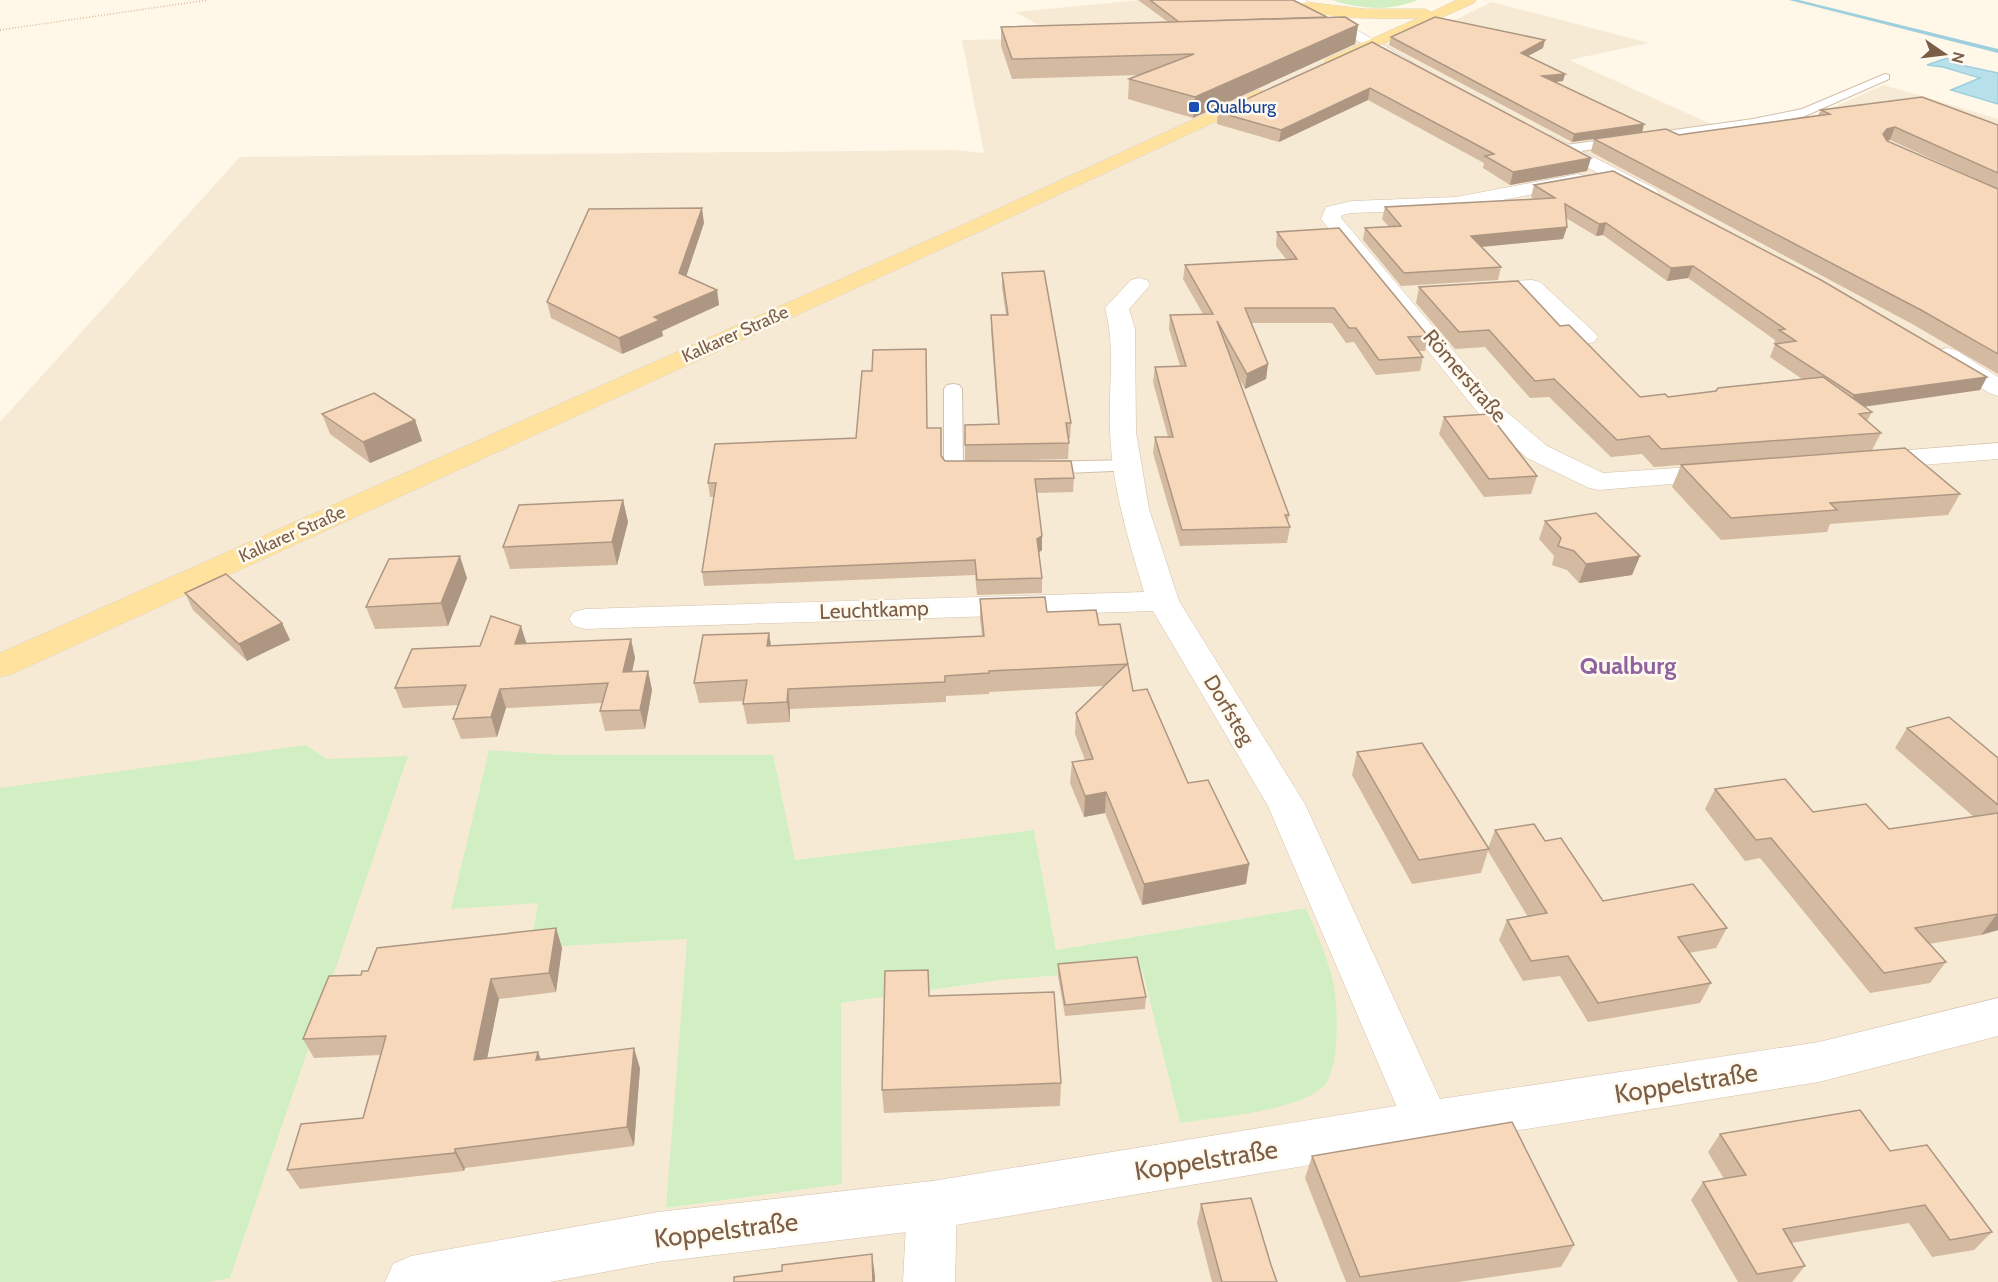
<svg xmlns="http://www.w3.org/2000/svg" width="1998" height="1282" viewBox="0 0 1998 1282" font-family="Cabin,sans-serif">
	<rect width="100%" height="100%" fill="#fff7e7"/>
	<path fill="#f7ead4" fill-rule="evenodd" d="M1140,0L1333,40L1409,45L1422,36L1492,2L1649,43L1569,60L1731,133L1816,115L1884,85L1998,119V1282H208L230,1277L0,788V422L240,157L955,150L984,153L962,40L1062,38L1015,12ZM489,750L561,755L794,860L1034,830L1056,950L1306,908L1333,982L1304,1099L1264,1110L1180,1123L1142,969L1000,980L841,1003L842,1184L667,1208L687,939L530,948L538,903Z"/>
	<g fill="#d1efc3">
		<path d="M1332,0H1418C1390,11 1361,10 1332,0Z"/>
		<path d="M306,745L327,759L408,756L230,1278L208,1282H0V788Z"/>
		<path d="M489,750L561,755H773L795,860L1034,830L1056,950L1306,908C1316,932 1327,956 1333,981C1338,1004 1341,1072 1322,1088C1292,1112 1218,1117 1180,1123L1142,969L1000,980L841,1003L842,1184L666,1208L687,939L530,948L538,903L451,909Z"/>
	</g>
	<path fill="#b8e0eb" stroke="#9dcfde" stroke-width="1.5" d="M1947,58L1956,64L1998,73V104L1951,90L1980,78L1943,67L1927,65Z"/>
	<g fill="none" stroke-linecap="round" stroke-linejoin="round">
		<path fill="#9dcfde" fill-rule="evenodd" d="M1789,0H1799L1998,49V53Z"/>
		<defs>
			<g id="service">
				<path d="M1885,74L1889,75V79L1805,116L1753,127L1566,153L1560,149L1566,145L1753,119L1802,109Z"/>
				<path d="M953,384L959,385L962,389L963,464L984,465L987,469L984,473L954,476L947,474L944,470V389L947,385Z"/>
				<path d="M1128,460L1135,462L1137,466L1135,470L1043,474L1036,472L1033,468L1036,464L1043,462Z"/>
			</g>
			<g id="minor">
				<path d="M1578,174L1585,176L1588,180L1585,184L1456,209L1352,213L1342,215L1341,218L1502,408L1547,446L1603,473L1721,465L1731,467L1735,473L1731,479L1599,490L1589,488L1527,458L1484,420L1321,219L1326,207L1352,201L1456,197Z"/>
				<path d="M1139,278L1147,280L1150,285L1129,309L1135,329L1136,432L1149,509L1179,601L1305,804L1444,1108L1451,1123L1444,1138L1427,1145L1410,1138L1268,806L1153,611L585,629L574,626L569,619L574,612L585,609L1144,592C1128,539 1112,487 1110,431C1108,390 1116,348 1105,308L1131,280Z"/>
				<path d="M1532,280L1540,282L1594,332L1598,337L1594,342L1586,344L1578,342L1526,294L1479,297L1471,295L1468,290L1471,285L1479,283Z"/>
				<path d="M1998,443V459L1871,469L1861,467L1857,461L1861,455L1871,453Z"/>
				<path d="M932,1181L950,1188L957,1205L955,1282H903L907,1205L914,1188Z"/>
			</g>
			<g id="tertiary">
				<path d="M1288,0H1305L1414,63L1406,68L1400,66Z"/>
				<path d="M1552,136L1656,189L1659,193L1656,197H1642L1546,145L1543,141L1546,137Z"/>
				<path d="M1947,348L1956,350L1998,377V396L1989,393L1938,360L1935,355L1938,350Z"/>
				<path d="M1998,998V1036L1819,1082L1427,1145L932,1229L658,1262L550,1282H385L393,1264L411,1256L658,1212L932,1181L1427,1101L1819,1042Z"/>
			</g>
			<g id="primary">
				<path d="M1457,0H1476L1474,3L1332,67L1326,65L1324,62L1326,59L1418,18C1397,19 1311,20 1298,6L1305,2L1365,9H1425L1431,12Z"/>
				<path d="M1258,90L1264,91L1266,95L1264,99L983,230L12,674L0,677V653L969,222Z"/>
			</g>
		</defs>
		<use href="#service" stroke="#d3bfaa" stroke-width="2"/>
		<use href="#minor" stroke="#d3bfaa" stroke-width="1"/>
		<use href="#tertiary" stroke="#d3bfaa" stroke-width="1"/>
		<use href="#primary" stroke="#ddd5cf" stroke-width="1"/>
		<path stroke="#ddbb9d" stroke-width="1.5" stroke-dasharray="1 2" stroke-linecap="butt" d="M0,30L208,0"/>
		<use href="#service" fill="#fff" fill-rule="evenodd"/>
		<use href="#minor" fill="#fff" fill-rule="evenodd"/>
		<use href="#tertiary" fill="#fff" fill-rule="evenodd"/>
		<use href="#primary" fill="#ffe29d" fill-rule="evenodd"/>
	</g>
	<g fill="#d4baa1">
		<path d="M1138,0H1293L1327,17L1358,25L1355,44L1193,118L1128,99L1129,79L1139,75L1012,79L1001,46V27L1168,22Z"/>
		<path d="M1391,37L1543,48L1528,56L1565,74L1563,81L1555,82L1644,124L1642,132L1572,142L1389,45Z"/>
		<path d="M1372,42L1591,158L1587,171L1510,185L1483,168L1484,163L1368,100L1279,142L1217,124L1218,112Z"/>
		<path d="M1821,110L1998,125V189L1890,140L1886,141L1998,189V374L1914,325L1591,152L1594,139L1679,135L1818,115Z"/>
		<path d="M1534,185L1987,377L1980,390L1864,407L1872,412L1867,421L1881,433L1872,450L1654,467L1642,454L1611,457L1549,397L1530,398L1485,347L1455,349L1416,303L1419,287L1560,326L1640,397H1668L1716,391L1802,379L1770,357L1775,344H1774L1775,340L1688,278L1667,281L1603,235L1596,236L1566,218L1567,227L1563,239L1482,247L1501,267L1498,280L1401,286L1363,240L1365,228L1389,227L1382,219L1385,207L1534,199L1531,197Z"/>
		<path d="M704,223L686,276L717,290L719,305L662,331L663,336L622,354L551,318L547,302Z"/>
		<path d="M1277,232L1428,336L1425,351H1419L1423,357L1420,371L1376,375L1354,342L1346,343L1332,323H1251L1268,364L1266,379L1245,389L1236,373L1289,515L1288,521L1290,527L1287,543L1180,546L1153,453L1155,437H1168L1153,382L1155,367L1180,366L1169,329L1170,315L1203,314L1183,279L1185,265L1286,259L1276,246Z"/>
		<path d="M1002,273L1071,423L1070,439H1069L1068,459L979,461L1074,478L1073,492L1036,493L1042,550L1039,552L1042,578V593L977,595L975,575L704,586L702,572L714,497H710L708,483L856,438L927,428L945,461H965V425L998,424L991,330V315H1006L1002,288Z"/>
		<path d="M322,414L415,420L422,441L370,463L330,434Z"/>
		<path d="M1444,417L1537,476L1531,494L1484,497L1439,434Z"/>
		<path d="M1681,465L1960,494L1948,515L1830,524L1827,532L1721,540L1672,487Z"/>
		<path d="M623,500L628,522L617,565L510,569L503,547Z"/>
		<path d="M1545,521L1640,556L1632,575L1579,583L1567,570L1552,565L1554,556L1539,539Z"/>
		<path d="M467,578L448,626L375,629L366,607Z"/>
		<path d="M185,593L282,623L290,640L247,661L193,610Z"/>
		<path d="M980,599L1047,612L1099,625L1120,624L1133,691L1188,783L1249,864L1246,884L1142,905L1105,813L1084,817L1070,783L1072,762L1085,760L1075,734L1076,713L1104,686L989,692V694L946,696V702L790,709V722L747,724L743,704L744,701L699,703L694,683L769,633L771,646L982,636L980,619Z"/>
		<path d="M631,639L635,658L632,671H648L652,690L645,729L605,731L600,711L602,703L506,708L497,737L461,739L453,719L459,705L403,708L395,688L526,644Z"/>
		<path d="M1907,728L1998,758V930L1981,935L1929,944L1946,962L1930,983L1870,993L1760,858L1745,861L1705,809L1715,789L1889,829L1974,817L1895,748Z"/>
		<path d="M1357,752L1488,848L1495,830L1545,841L1603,901L1727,928L1716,948L1689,953L1711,983L1700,1003L1588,1022L1560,976L1523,981L1499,940L1507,920L1528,917L1488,851L1481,873L1412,884L1352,775Z"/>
		<path d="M556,928L562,948L556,992L499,999L487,1058L538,1052L541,1059L640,1068L634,1146L465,1168L464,1171L300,1189L287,1170L363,1118L380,1055L314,1058L303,1039L361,975L368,971Z"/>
		<path d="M1058,964L1146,997L1145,1009L1065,1016L1058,976Z"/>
		<path d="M930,996L1061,1083L1060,1106L884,1113L882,1090Z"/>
		<path d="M1720,1134L1890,1151L1992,1232L1974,1250L1932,1257L1909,1223L1791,1243L1805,1266L1792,1282H1738L1691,1200L1703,1182L1724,1179L1708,1152Z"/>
		<path d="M1312,1156L1574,1245L1561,1267L1458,1282H1346L1305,1178Z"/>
		<path d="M1201,1204L1277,1282H1212L1197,1223Z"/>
	</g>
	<g fill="#ad9783">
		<path d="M1358,25L1355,44L1193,118L1195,97Z"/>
		<path d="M1545,40L1543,48L1519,61L1521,53Z"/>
		<path d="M1565,74L1563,81L1540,84L1542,76Z"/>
		<path d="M1370,88L1368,100L1279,142L1281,130Z"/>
		<path d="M1644,124L1642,132L1572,142L1574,134Z"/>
		<path d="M1895,127L1890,140L1881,142L1883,134L1887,129Z"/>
		<path d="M1591,158L1587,171L1510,185L1513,172Z"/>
		<path d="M702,208L704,223L682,289L679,273Z"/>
		<path d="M1606,223L1603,235L1596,236L1599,224Z"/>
		<path d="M1567,227L1563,239L1468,248L1471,236Z"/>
		<path d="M1693,266L1688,278L1667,281L1671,268Z"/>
		<path d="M717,290L719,305L662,331L663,336L622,354L619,338L654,317Z"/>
		<path d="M1268,364L1266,379L1245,389L1247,374Z"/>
		<path d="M1987,377L1980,390L1847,409L1854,395Z"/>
		<path d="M415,420L422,441L370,463L363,442Z"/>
		<path d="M623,500L628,522L617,565L612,542Z"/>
		<path d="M1042,536V550L1037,554V539Z"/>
		<path d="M460,556L467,578L448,626L441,603Z"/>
		<path d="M1640,556L1632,575L1579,583L1586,564Z"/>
		<path d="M282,623L290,640L247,661L239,644Z"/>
		<path d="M521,626L527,645L515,644Z"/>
		<path d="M769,633L772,653L767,646Z"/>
		<path d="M631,639L635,658L628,691L623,672Z"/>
		<path d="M648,671L652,690L645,729L640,710Z"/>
		<path d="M500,689L506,708L497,737L491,717Z"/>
		<path d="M788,689L790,709V722L787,702Z"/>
		<path d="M1106,792L1105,813L1084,817L1085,796Z"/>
		<path d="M1249,864L1246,884L1142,905L1144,884Z"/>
		<path d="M1997,914H1998V930L1981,935Z"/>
		<path d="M556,928L562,948L556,992L549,973Z"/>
		<path d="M491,979L499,999L483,1079L474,1060Z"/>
		<path d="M634,1048L640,1068L634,1146L627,1127Z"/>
		<path d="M538,1052L545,1071L536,1060Z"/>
		<path d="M455,1149L465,1168L464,1171L455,1153Z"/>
		<path d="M872,1254L875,1276V1282H873Z"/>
	</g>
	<g fill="#f7d8bb" stroke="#ad9783" stroke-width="1.5">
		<path d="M1150,0H1293L1327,17L1179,22Z"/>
		<path d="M1345,17L1358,25L1195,97L1129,79L1194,54L1012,59L1001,27Z"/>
		<path d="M1435,17L1545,40L1521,53L1565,74L1542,76L1644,124L1574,134L1391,37Z"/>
		<path d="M1372,42L1591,158L1513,172L1485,156L1494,154L1370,88L1281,130L1218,112Z"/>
		<path d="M1922,97L1998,125V173L1895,127L1887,129L1883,134L1887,141L1998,189V354L1921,310L1594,139L1666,129L1679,135L1692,133L1830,114L1821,110Z"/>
		<path d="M1613,171L1821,280L1987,377L1854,395L1775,344L1796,341L1779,330L1785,329L1693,266L1671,268L1606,223L1599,224L1565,204L1567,227L1471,236L1501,267L1404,273L1365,228L1401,226L1385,207L1555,198L1534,185Z"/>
		<path d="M702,208L679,273L717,290L654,317L660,320L619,338L547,302L589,209Z"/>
		<path d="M1339,228L1428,336L1408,337L1423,357L1379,360L1356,328H1349L1334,308H1245L1268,364L1247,374L1217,321L1289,515H1285L1290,527L1182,530L1155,437H1173L1155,367L1186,366L1170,315L1213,314L1185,265L1297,259L1277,232Z"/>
		<path d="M1044,271L1071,423H1066L1069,443L965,445V425L999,424L991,315H1008L1002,273Z"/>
		<path d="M1518,281L1560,326L1569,325L1640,397L1665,394L1668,397L1716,391L1718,388L1823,377L1872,412L1859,414L1881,433L1661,449L1649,436L1617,440L1554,379L1535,381L1489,330L1459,332L1419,287Z"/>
		<path d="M926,349L927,428H941V456L945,461H1071L1074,478L1035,479L1042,536L1037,539L1042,578L977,580L975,560L702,572L716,483H708L715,444L856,438L862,371H872L873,350Z"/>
		<path d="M374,393L415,420L363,442L322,414Z"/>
		<path d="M1489,414L1537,476L1489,479L1444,417Z"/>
		<path d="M1905,448L1960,494L1830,503L1837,510L1731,518L1681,465Z"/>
		<path d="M623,500L612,542L503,547L519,505Z"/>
		<path d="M1596,513L1640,556L1586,564L1574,551L1558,546L1561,538L1545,521Z"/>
		<path d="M460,556L441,603L366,607L389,559Z"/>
		<path d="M226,574L282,623L239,644L185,593Z"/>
		<path d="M1045,597L1047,612L1096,610L1099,625L1120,624L1133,691L1147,689L1188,783L1208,780L1249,864L1144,884L1106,792L1085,796L1072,762L1093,759L1076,713L1127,664L989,671V673L945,676V682L788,689L787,702L743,704L747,680L694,683L703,635L769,633L767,646L984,636L980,599Z"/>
		<path d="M491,616L521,626L515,644L631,639L623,672L648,671L640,710L600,711L608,683L500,689L491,717L453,719L466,685L395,688L412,649L480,646Z"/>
		<path d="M1949,717L1998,758V805L1907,728Z"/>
		<path d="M1422,743L1489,849L1419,860L1357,752Z"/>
		<path d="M1785,779L1813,812L1866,804L1889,829L1998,813V914L1915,928L1946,962L1884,973L1771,838L1756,840L1715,789Z"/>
		<path d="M1534,824L1545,841L1561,838L1603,901L1693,884L1727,928L1678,937L1711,983L1598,1003L1568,956L1531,961L1507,920L1547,913L1495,830Z"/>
		<path d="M556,928L549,973L491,979L474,1060L538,1052L536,1060L634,1048L627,1127L455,1149V1153L287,1170L301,1124L363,1118L386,1036L303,1039L329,976L361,975L362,971H368L377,948Z"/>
		<path d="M1137,957L1146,997L1065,1005L1058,964Z"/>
		<path d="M928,970L929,996L1054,992L1061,1083L882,1090L885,971Z"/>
		<path d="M1860,1110L1890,1151L1927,1145L1992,1232L1950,1240L1925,1205L1783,1229L1805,1266L1757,1274L1703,1182L1746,1175L1720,1134Z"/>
		<path d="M1512,1122L1574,1245L1360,1277L1312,1156Z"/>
		<path d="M1251,1198L1271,1265L1277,1282H1222L1201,1204Z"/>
		<path d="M872,1254L873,1282H734V1277L782,1271V1265Z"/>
	</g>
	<rect fill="#1a4fb4" stroke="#fffaef" stroke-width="2" x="1188" y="101" width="12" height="12" rx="3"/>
	<g text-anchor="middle" stroke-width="5" stroke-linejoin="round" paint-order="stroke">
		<g font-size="18" fill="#164399" stroke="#fffaef" text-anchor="start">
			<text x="1206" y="113">Qualburg</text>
		</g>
		<g font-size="18" fill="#7c5e47" stroke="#fffaef">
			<text transform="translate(735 334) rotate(-24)" y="6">Kalkarer Straße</text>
			<text transform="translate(292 534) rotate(-24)" y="6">Kalkarer Straße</text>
		</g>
		<g font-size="21" fill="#7c5e47" stroke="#fffaef">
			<text transform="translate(1465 376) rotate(49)" y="7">Römerstraße</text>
			<text transform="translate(874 610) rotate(-2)" y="7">Leuchtkamp</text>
			<text transform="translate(1229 710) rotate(59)" y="7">Dorfsteg</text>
		</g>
		<g font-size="24" font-weight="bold" fill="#90639f" stroke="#fffaef">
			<text x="1628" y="674">Qualburg</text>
		</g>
		<g font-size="26" fill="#7c5e47" stroke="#fffaef">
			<text transform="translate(1686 1083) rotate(-9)" y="9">Koppelstraße</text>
			<text transform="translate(1206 1160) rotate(-9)" y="9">Koppelstraße</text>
			<text transform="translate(726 1230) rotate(-7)" y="9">Koppelstraße</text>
		</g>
	</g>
	<g transform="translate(1944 54) rotate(104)" stroke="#fffaef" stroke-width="4.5" paint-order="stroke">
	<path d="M0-4.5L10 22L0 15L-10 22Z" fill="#7c5e47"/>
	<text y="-9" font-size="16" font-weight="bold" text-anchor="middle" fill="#7c5e47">N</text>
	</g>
</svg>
